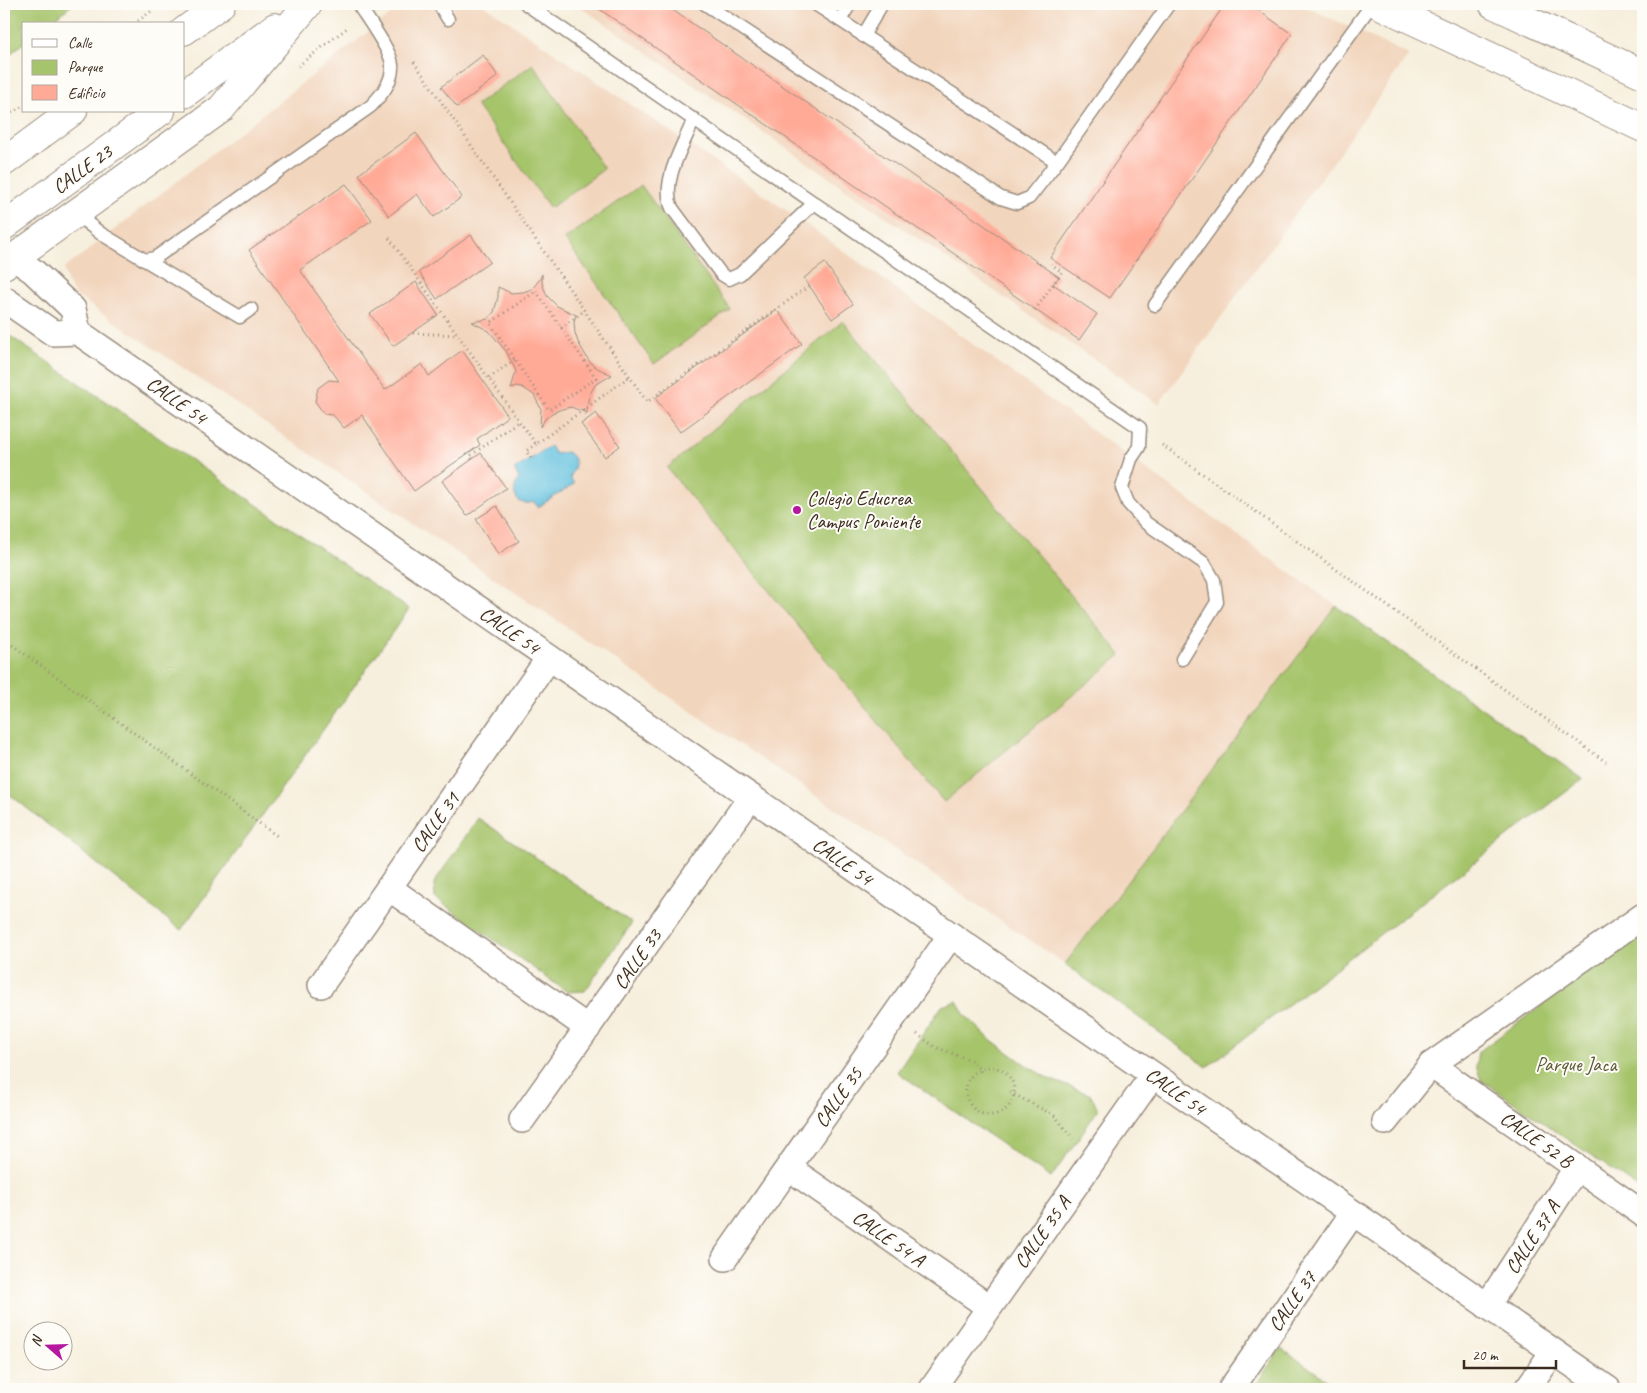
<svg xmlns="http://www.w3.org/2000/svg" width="1647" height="1393" viewBox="0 0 1647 1393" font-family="Caveat,sans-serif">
	<rect width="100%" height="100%" fill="#fdfcf7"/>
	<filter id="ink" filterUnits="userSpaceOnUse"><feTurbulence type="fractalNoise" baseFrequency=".02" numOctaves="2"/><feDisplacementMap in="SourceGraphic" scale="10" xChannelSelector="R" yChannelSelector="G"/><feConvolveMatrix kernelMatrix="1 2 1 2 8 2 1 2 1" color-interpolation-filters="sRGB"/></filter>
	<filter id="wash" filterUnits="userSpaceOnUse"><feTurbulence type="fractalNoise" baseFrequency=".0096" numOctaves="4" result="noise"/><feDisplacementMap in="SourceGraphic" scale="20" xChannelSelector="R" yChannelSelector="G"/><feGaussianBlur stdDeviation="1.12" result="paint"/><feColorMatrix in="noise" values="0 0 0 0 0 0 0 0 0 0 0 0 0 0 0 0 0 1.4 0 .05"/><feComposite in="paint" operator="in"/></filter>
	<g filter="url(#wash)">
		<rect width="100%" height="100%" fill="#f7efdd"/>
		<g fill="#f2d5bd">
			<path d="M404,4H483L799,219L1336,606L1065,964L75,295L68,284L64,269Z"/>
			<path d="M576,4H1300L1409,55L1159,404Z"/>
		</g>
		<g fill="#a6c46b" stroke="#707744">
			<path d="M4,4H73L48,24H24V43L5,58Z"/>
			<path d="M533,64L604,169L550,208L476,105Z"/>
			<path d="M641,185L730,309L654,364L565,239Z"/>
			<path d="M843,321L1121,655L944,802L667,468Z"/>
			<path d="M4,332L409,609L181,930L4,790Z"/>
			<path d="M1336,606L1583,779L1207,1067L1065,964Z"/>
			<path d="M478,818L632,923L585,991L567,992L435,898L434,883Z"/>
			<path d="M1643,931V1191L1481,1080L1476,1066L1478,1052Z"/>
			<path d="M957,1001L964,1014L990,1039L1029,1067L1049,1079L1091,1095L1098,1110L1051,1178L897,1072L942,1006Z"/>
			<path d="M1281,1348L1340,1389H1253Z"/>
		</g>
		<path fill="#61c0df" stroke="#4e757e" d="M550,446L555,454L567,452C578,459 576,467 570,477L574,484L538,507L534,502C515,508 510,492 519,478L514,470Z"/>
		<g id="blocks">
			<g fill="#ffaa97">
				<path d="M592,4H664L1059,277L1053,284L1097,314L1079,340Z"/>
				<path d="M1225,4H1249L1292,34L1110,298L1050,258Z"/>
				<path d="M483,55L498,76L457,107L441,87Z"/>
				<path d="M416,133L462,197L434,217L417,194L389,216L359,174Z"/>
				<path d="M346,184L372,220L300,270L385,390L422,364L429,376L462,350L508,416L477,439L480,445L414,491L362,415L344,428L333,415L324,414L315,401L318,388L329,380L339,381L249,250Z"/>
				<path d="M471,235L490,262L437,299L419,272Z"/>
				<path d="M825,263L853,304L832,319L804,278Z"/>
				<path d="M542,274V283L547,296L557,306L576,315L574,322L575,333L578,342L589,361L597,368L612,375L595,385L591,392L588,400L587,413L571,407L562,409L552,413L545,419L540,427L541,409L534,395L522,387L517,386L511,389L516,371L506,351L489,331L472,322L488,319L494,312L498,297V287L511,293L523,292L532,289L540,279Z"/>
				<path d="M416,282L438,315L393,346L370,314Z"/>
				<path d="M777,310L802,344L680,432L655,398Z"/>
				<path d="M596,413L620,446L605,457L581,424Z"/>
				<path d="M481,453L506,488L467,516L442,481Z"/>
				<path d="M497,506L519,541L498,554L476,519Z"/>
			</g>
		</g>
	</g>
	<g filter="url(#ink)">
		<use href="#blocks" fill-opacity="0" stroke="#998c7e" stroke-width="1"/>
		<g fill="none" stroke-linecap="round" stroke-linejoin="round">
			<defs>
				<g id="service">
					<path d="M439,4L448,19"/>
					<path d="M526,4L1140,428L1139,447L1131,459L1122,488L1128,503L1146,523L1204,563L1214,580L1217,602L1182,659"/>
					<path d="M705,4L1001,198L1017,203L1029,198L1057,162L1169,4"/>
					<path d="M815,4L1057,162"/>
					<path d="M840,20L850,4"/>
					<path d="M863,36L882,4"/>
					<path d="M694,119C684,144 660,182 672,208L721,274L729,279L740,274L814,203"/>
					<path d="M76,214L100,233L145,260L155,258L371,106C381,95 393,82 392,65C392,52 366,17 358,4"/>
					<path d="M145,260L240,317L251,309"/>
					<path d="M1155,305L1372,4"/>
				</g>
				<g id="minor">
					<path d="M14,258L33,271L73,309L78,332"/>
					<path d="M4,299L53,333L78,332L1608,1389"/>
					<path d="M389,888L588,1028"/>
					<path d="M321,985L549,658"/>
					<path d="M1431,1065L1643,1214"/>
					<path d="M522,1120L751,797"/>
					<path d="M1385,1122L1431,1065L1643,916"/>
					<path d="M789,1168L989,1307"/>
					<path d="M725,1258L951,935"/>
					<path d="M1487,1306L1577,1167"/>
					<path d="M932,1389L1153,1075"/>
					<path d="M1231,1389L1353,1213"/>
					<path d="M1527,1389L1553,1352"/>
				</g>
				<g id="tertiary">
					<path d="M1378,4L1643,128"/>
					<path d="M1493,4L1643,74"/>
				</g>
				<g id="primary">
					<path d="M184,31L221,4"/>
					<path d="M184,94L275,27"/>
					<path d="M4,162L73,111"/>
					<path d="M4,226L161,111"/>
					<path d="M4,265L221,109L308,4"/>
				</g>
			</defs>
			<use href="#service" stroke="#998c7e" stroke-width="15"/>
			<use href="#minor" stroke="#998c7e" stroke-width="28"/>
			<use href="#tertiary" stroke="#998c7e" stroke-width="30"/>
			<use href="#primary" stroke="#998c7e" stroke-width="30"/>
			<g stroke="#998c7e" stroke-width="3" stroke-dasharray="1 4" stroke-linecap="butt">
				<path d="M134,24L161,4"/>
				<path d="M414,62L647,402L809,286"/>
				<path d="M298,66L347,28"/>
				<path d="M4,119L24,104"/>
				<path d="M389,238L519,421"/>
				<path d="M536,291L596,378L549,410L490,323Z"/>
				<path d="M1035,310L1062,272L1051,264"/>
				<path d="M561,328L584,311"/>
				<path d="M413,333L458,335"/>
				<path d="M489,378L515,360"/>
				<path d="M583,410L588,418"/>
				<path d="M1162,445L1606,762"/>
				<path d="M531,458L526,451L536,444"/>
				<path d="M472,459L470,456L519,421L536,444L629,377"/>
				<path d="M4,639L277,836"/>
				<path d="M917,1034L935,1047L973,1061L982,1073"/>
				<circle cx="990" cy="1091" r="24"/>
				<path d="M1010,1092L1055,1116L1073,1139"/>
			</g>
			<use href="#service" stroke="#fff" stroke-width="12"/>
			<use href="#minor" stroke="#fff" stroke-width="25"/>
			<use href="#tertiary" stroke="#fff" stroke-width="28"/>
			<use href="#primary" stroke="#fff" stroke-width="28"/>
		</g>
	</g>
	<circle fill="#b5179e" stroke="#fdfcf7" stroke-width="2" cx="797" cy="510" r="5"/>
	<g text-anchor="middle" stroke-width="4" stroke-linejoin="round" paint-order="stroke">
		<g font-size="20" fill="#3b2a1e" stroke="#fdfcf7">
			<text transform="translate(82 169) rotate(-36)" y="7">CALLE 23</text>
			<text transform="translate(177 400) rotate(35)" y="7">CALLE 54</text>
			<text transform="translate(510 630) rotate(35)" y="7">CALLE 54</text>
			<text transform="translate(435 822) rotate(-55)" y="7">CALLE 31</text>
			<text transform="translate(843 861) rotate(35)" y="7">CALLE 54</text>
			<text transform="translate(637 959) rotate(-55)" y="7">CALLE 33</text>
			<text transform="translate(1176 1091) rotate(35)" y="7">CALLE 54</text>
			<text transform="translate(838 1097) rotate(-55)" y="7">CALLE 35</text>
			<text transform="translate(1537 1139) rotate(35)" y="7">CALLE 52 B</text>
			<text transform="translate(1042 1232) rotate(-55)" y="7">CALLE 35 A</text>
			<text transform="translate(1532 1237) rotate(-57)" y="7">CALLE 37 A</text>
			<text transform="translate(889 1238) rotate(35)" y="7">CALLE 54 A</text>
			<text transform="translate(1292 1301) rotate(-55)" y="7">CALLE 37</text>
		</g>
		<g font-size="20" fill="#3b2a1e" stroke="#fdfcf7" text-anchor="start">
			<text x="807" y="505">Colegio Educrea<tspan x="807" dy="23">Campus Poniente</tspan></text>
		</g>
		<g font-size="20" fill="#5b5835" stroke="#fdfcf7">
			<text x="1576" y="1071">Parque Jaca</text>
		</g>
	</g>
	<rect width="1647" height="1393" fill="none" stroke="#fdfcf7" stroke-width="20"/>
	<rect x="22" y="22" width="162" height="90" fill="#fdfcf7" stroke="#afa8a0"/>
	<rect x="32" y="39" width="25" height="8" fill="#ffffff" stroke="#afa8a0"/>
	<text x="68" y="48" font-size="15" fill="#3b2a1e">Calle</text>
	<rect x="32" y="60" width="25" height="15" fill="#a6c46b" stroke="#afa8a0"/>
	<text x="68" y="72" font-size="15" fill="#3b2a1e">Parque</text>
	<rect x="32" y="85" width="25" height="15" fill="#ffaa97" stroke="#afa8a0"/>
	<text x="68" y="98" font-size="15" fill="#3b2a1e">Edificio</text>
	<g transform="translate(48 1346) rotate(290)"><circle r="24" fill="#fdfcf7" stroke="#afa8a0"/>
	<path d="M0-4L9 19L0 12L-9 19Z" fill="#b5179e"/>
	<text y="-8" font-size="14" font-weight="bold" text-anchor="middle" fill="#3b2a1e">N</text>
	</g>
	<path d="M1464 1360v8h92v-8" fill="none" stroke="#3b2a1e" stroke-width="2.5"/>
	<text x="1472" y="1360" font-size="15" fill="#3b2a1e" stroke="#fdfcf7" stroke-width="4" paint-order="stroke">20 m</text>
</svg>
